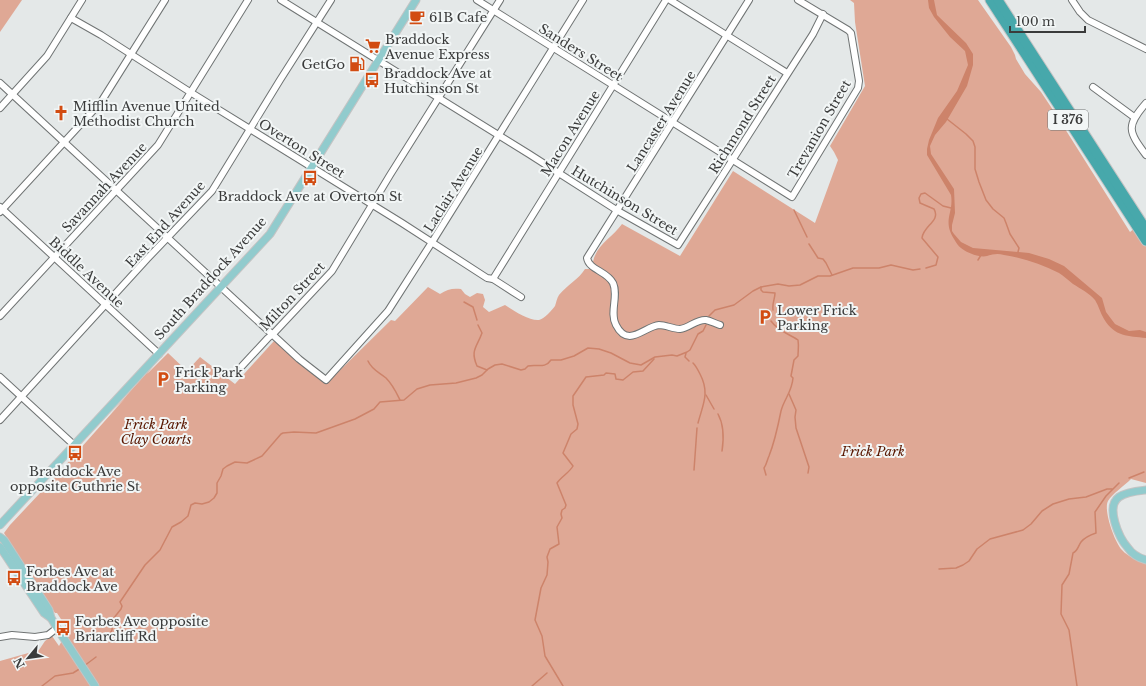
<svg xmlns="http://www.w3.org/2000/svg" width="1146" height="686" viewBox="0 0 1146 686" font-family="'Libre Baskerville',serif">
	<rect width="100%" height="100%" fill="#e4e8e8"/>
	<g fill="#dfa895">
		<path d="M0,0H22L0,32Z"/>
		<path d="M850,0H978L1011,47L1015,55L1016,59L1025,74L1041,92L1055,113L1130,232L1146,219V483L1131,479C1125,485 1112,494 1108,501C1103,510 1115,543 1122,550C1128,557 1138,560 1146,564V686H0V661L39,650L45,641L52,636L59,646L68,630L57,613H55L4,533L10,525L41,492L40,491L47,486L127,396L109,415L153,366L147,374L168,353L187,371L200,357L235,384L274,341L326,384L391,320L395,321L428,287L440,294C447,289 453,288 461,289L465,294L470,297L477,293L483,294L485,300L483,307L489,312L505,305C513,310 529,321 539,320C544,319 552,310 555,306C556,303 557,298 559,295C567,285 579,279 585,269H589L594,263L593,262C596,245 613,237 622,224L680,256L733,171L815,223L838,160L834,152L830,146L865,86L855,22L854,3Z"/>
	</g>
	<path fill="#cd836a" d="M928,0H934L937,15L966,43L973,54V65L967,86L946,122L935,135L930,146L931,154L954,189L955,213L952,225V231L954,234L961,242L973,248L1029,253L1049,259L1064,266L1102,298L1106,312L1115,324L1129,331L1140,330L1146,332V338C1128,336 1115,337 1104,319C1100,313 1099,306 1095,300C1089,293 1081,289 1073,284C1068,280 1064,276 1059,273C1041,264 1024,258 1004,255C998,253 993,254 987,256C980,258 967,253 961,248C958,246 956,242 954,239C942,220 954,213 951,195L927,155V149L929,140L938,118L957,91L968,65L965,51L950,37L934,17L929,8Z"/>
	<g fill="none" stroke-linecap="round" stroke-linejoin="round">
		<g stroke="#cd836a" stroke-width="1.5">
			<path d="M947,119L966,134L973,141L975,147V169L979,182L986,200L993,209L1004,218L1006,223L1010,234L1019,248L1018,252"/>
			<path d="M794,210L807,237"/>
			<path d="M809,244L818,258L823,259L826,263L832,275"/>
			<path d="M978,260L981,255"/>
			<path d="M926,268L936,265L938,257L922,238C923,226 941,221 934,209L920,203L919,198L921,194L925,193L943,206L951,208"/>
			<path d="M761,287V290L763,292L775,293C775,299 772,303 773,310"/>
			<path d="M464,302L473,307L477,320"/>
			<path d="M709,316L715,310L734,305L753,291L761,287L778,284L789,286L800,285L818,276H830L853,268H879L891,265L913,270L920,269"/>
			<path d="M478,325L482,333C477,347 470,350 477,366L487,370"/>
			<path d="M686,353L685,357L689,361"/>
			<path d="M368,361C372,370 379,372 386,378C393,385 396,392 400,400"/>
			<path d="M693,363C696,366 698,370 700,374C710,393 703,404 698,423"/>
			<path d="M789,394L796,410L795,417L796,428L809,467L808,473"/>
			<path d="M706,395L714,409"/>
			<path d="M718,414C724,425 724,438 722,451"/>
			<path d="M694,470L697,428"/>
			<path d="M766,475L764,468C767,464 767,460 769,456C775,441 778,426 781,411C784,399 792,392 793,378L791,376L794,360L798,356C798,351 799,346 798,340C789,334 778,331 771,321"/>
			<path d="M1129,478L1144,472"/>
			<path d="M939,569L956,568L963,565L969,561L977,549L990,539L1023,530L1031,524L1042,511L1053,504L1069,499L1086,497L1107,489H1112"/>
			<path d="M107,639L112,630L113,619L121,609L122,606L120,602L145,565L160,550L172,527L181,522L188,516L191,505L195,503L202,504L209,502L214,498L217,493V483L221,476L223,469L227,466L235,462L247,463L262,456L281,434L283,433L294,432L316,433L355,419L374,409L380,402L404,400L417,389L430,385L456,383L476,378L482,375L488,369L495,365L502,364L521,370L525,369L528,366C537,364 545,369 551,360H561L574,356L588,348L599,349L611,353L630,363L641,365L655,357L672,355L677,356L687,352L690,350L698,334L703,331L706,325"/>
			<path d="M84,666L96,657"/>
			<path d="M42,686L55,676L73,673L81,668"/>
			<path d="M532,686L547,673"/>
			<path d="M563,686L545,656L542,636L535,620L541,588L547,575L548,562L547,557L550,549L559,544L557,527L562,518L561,514L562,510L565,508L566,505L557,483C562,476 569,473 573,466L563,453L571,434L577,429L578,424L573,405V396L586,377L604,375L606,373L615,374L616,379L623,380L633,372L643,371L654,359"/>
			<path d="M1077,686L1069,630L1061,614L1062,585L1069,574L1073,553C1078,551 1078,546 1081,542C1085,537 1090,535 1096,533L1095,512L1106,496L1119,483"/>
		</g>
		<defs>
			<g id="minor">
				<path d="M281,0L529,154L618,211L678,245L813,34L823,14"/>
				<path d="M477,0L792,197L858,88L859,81L851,33L848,30L798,0"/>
				<path d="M670,0L787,73"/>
				<path d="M1072,0L1080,12L1088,20L1146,49"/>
				<path d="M71,18L101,35L190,92L402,223L487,278L493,279L521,297"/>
				<path d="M0,83L299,359L326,380L388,311L434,239L583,0"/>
				<path d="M1093,87L1134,117"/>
				<path d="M1146,103C1126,126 1128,131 1146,155"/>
				<path d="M0,108L47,56L82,0"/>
				<path d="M0,207L159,354"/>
				<path d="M0,212L101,102L165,0"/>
				<path d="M493,279L666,0"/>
				<path d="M0,316L158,145L248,0"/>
				<path d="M720,325C716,324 711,321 706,320C697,319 689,328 680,329C673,329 666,325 659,325C645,326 628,349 616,325C609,312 619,296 613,283C607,271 589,270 587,258L749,0"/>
				<path d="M242,366L268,338L273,334L332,271L390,175L500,0"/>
				<path d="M0,377L74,445"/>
				<path d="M0,420L147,259L212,191L280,80L331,0"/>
				<path d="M0,637L12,635L35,637L48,635L57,628"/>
			</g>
			<g id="major">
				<path d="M1146,490C1137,491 1126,492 1119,497C1105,507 1119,538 1128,548C1132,554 1139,558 1146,560"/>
				<path d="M0,525L270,234L416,0"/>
				<path d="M0,537L4,540L49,610L51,618L57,628L95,686"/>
				<path d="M0,547L44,613L51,618"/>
			</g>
			<g id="highway">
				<path d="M990,0L1146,241"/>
				<path d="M998,0L1146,229"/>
			</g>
		</defs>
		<use href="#minor" stroke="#707474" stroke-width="8"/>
		<use href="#major" stroke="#c4c4c4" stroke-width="9"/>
		<use href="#highway" stroke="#c4c4c4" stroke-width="11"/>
		<use href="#minor" stroke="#fff" stroke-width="6"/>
		<use href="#major" stroke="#91cbcd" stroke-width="7"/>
		<use href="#highway" stroke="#47a8ab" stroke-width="9"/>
	</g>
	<defs>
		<symbol id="cafe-bare" viewBox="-9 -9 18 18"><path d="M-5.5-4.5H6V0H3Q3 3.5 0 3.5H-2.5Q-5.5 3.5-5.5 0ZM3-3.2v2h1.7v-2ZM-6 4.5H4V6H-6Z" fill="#d24c12" stroke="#f2f6f6" stroke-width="2.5" paint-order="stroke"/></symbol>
		<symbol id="supermarket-bare" viewBox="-9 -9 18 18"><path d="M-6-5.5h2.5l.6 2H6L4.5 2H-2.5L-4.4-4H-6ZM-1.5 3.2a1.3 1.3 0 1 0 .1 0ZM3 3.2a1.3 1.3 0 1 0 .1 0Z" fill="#d24c12" stroke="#f2f6f6" stroke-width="2.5" paint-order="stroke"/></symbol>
		<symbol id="fuel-bare" viewBox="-9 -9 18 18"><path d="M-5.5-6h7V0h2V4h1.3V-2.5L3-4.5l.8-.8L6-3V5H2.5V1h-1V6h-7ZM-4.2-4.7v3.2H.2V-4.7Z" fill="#d24c12" stroke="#f2f6f6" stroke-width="2.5" paint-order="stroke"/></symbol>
		<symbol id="bus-bare" viewBox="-9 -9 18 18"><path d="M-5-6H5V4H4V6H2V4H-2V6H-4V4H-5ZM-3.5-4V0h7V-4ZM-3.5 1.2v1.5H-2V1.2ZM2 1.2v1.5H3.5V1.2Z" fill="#d24c12" stroke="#f2f6f6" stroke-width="2.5" paint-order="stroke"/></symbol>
		<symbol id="church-bare" viewBox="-9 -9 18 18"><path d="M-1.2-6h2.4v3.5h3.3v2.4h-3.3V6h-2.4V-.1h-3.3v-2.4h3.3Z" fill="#d24c12" stroke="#f2f6f6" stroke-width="2.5" paint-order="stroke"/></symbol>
		<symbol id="parking-bare" viewBox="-9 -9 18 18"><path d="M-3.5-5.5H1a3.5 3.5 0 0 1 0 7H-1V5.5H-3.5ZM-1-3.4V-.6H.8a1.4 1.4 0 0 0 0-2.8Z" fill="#d24c12" stroke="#f2f6f6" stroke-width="2.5" paint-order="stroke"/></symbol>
	</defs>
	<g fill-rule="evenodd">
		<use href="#cafe-bare" x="406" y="6" width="22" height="22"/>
		<use href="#supermarket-bare" x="362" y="35" width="22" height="22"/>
		<use href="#fuel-bare" x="346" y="53" width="22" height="22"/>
		<use href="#bus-bare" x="361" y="69" width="22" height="22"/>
		<use href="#church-bare" x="50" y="102" width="22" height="22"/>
		<use href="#bus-bare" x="299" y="167" width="22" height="22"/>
		<use href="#parking-bare" x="754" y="306" width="22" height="22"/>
		<use href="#parking-bare" x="152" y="368" width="22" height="22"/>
		<use href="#bus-bare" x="64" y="442" width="22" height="22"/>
		<use href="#bus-bare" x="3" y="567" width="22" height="22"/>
		<use href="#bus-bare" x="52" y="617" width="22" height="22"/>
	</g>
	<g text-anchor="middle" stroke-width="4" stroke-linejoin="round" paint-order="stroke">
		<rect fill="#f2f6f6" stroke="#717373" stroke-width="1" x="1048" y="110" width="40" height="20" rx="3"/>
		<g font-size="12" font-weight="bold" fill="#3a3b3b">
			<text x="1068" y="124">I 376</text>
		</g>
		<g font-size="13" fill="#3a3b3b" stroke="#f2f6f6" text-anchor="start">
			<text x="429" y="22">61B Cafe</text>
			<text x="385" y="44">Braddock<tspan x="385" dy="15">Avenue Express</tspan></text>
			<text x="345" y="69" text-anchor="end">GetGo</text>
			<text x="384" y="78">Braddock Ave at<tspan x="384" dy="15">Hutchinson St</tspan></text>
			<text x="73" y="111">Mifflin Avenue United<tspan x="73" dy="15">Methodist Church</tspan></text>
			<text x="310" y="201" text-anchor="middle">Braddock Ave at Overton St</text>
			<text x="777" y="315">Lower Frick<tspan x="777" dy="15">Parking</tspan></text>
			<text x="175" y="377">Frick Park<tspan x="175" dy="15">Parking</tspan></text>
			<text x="75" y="476" text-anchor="middle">Braddock Ave<tspan x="75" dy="15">opposite Guthrie St</tspan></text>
			<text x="26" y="576">Forbes Ave at<tspan x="26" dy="15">Braddock Ave</tspan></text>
			<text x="75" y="626">Forbes Ave opposite<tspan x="75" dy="15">Briarcliff Rd</tspan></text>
		</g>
		<g font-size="13" fill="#3a3b3b" stroke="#f2f6f6">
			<text transform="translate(581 52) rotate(32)" y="5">Sanders Street</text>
			<text transform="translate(661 121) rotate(-58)" y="5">Lancaster Avenue</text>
			<text transform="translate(742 124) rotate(-58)" y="5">Richmond Street</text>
			<text transform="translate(819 129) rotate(-60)" y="5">Trevanion Street</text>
			<text transform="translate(570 133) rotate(-58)" y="5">Macon Avenue</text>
			<text transform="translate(302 148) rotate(32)" y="5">Overton Street</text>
			<text transform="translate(104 187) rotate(-47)" y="5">Savannah Avenue</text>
			<text transform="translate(453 189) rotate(-58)" y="5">Laclair Avenue</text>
			<text transform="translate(625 200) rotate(31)" y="5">Hutchinson Street</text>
			<text transform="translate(165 224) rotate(-48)" y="5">East End Avenue</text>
			<text transform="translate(87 272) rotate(43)" y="5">Biddle Avenue</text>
			<text transform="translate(210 278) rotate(-48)" y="5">South Braddock Avenue</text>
			<text transform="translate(292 296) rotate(-47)" y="5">Milton Street</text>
		</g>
		<g font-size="13" font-style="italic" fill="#591700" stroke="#f2f6f6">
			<text x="156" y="429">Frick Park<tspan x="156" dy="15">Clay Courts</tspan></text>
			<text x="873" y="456">Frick Park</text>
		</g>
	</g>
	<g transform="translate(28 658) rotate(241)" stroke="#f2f6f6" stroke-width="3" paint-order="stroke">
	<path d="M0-3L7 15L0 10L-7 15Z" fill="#3a3b3b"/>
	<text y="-6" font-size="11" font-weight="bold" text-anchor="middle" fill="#3a3b3b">N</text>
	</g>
	<path d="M1010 26v6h75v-6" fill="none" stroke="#3a3b3b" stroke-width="2"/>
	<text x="1016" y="26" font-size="12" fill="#3a3b3b" stroke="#f2f6f6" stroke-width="3" paint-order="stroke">100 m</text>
</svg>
